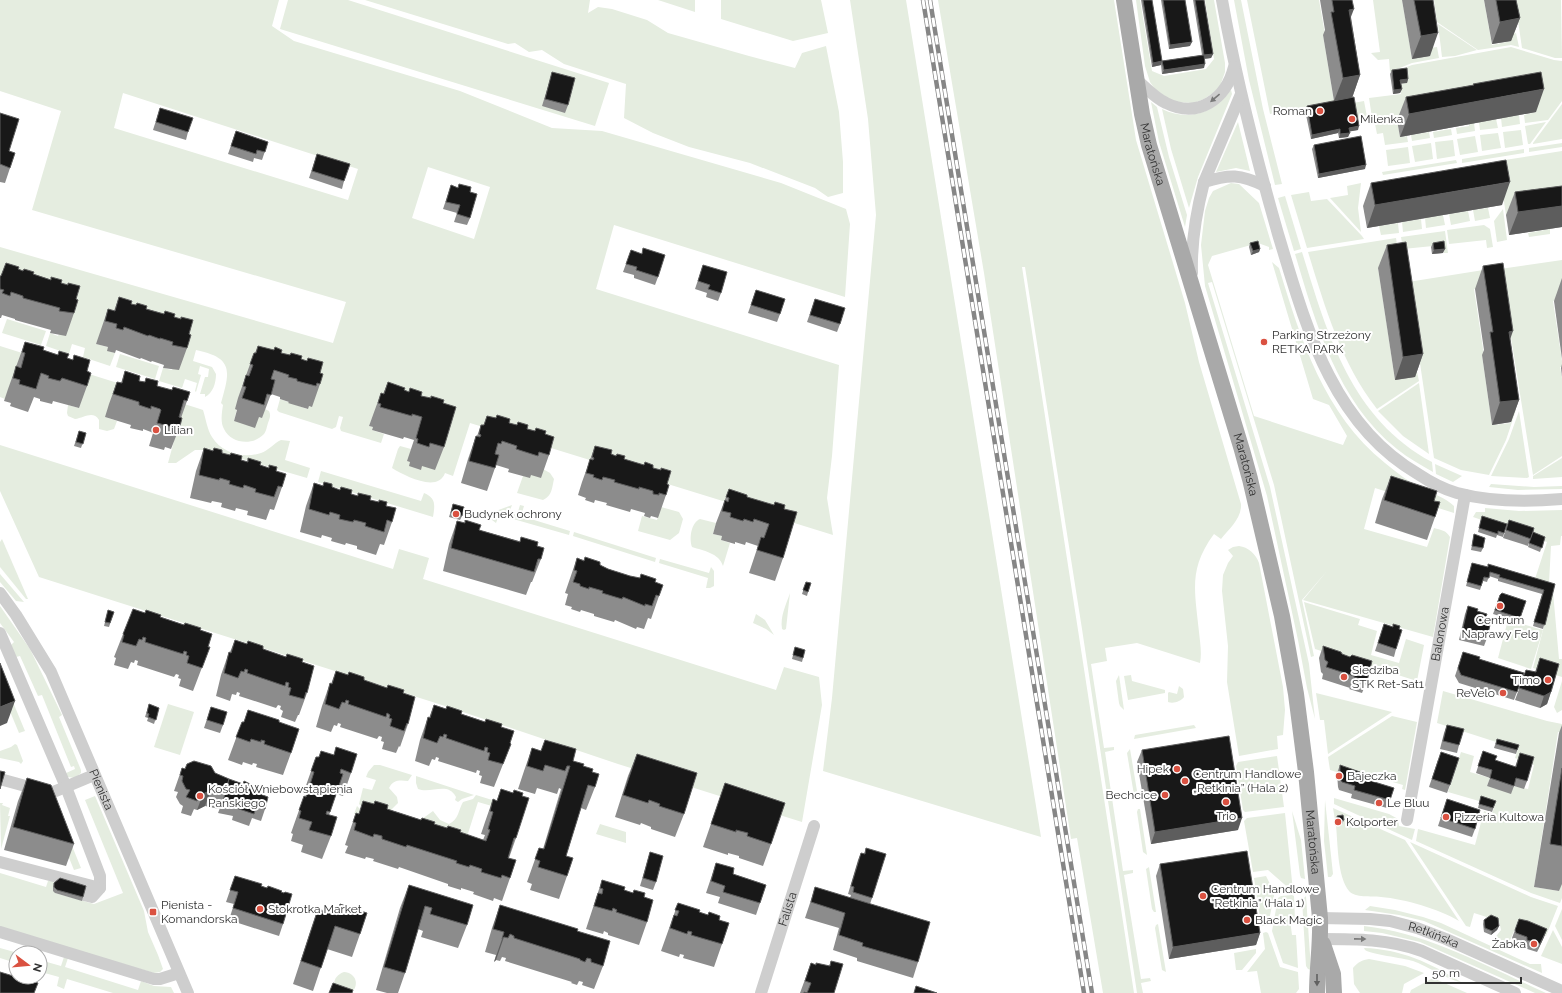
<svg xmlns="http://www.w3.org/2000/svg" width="1562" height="993" viewBox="0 0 1562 993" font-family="Raleway,sans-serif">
	<rect width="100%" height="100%" fill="#fff"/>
	<g fill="#e5ede0" fill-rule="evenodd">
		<path d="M0,0H279L272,26L294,41L460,91L552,128L602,131L781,183L846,209L850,224L845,297L614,225L596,289L839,365L832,456L827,498L833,535L470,423L453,476L445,473C438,493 405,476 392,468L398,449L400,446L411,449L408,461L435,469L447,430L373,416L369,426L373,427L372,430L384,434L381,443L341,431L340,428L343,417L339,416L336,427L332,429L279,412L277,410L280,399L307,409L309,406L312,407L245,376L234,421L259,417L265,409L269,411C271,415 270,418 268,423C267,426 266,432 264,434C253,446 231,444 224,429C220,422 222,412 223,405L221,403C230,371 234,358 196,350L193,361L212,367L216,374C216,383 213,393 205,397V394H200L205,377H208L209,369L200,366L198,374L201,375L196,392L195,391L197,383L185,379L182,388L159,381L163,368L172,370L185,344L111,320L96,344L108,347V351L115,353L110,366L83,357L85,348L72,344L69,354L46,346L50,333L58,336L59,334L0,277V247L333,343L346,302L32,210L61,111L0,91ZM123,93L358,169L348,200L114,128ZM428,167L490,187L474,239L412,218Z"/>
		<path d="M288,0H348L609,83L595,126L280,29Z"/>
		<path d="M365,0H590L588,13L598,7L612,9L647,20L668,33L749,56L795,68L802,53L826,46L839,112L843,162V193L828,197L815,188L750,163L689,147L653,133L624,118L626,84L564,64L542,50L529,52L515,43L508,44Z"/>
		<path d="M658,0H695V12Z"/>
		<path d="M721,0H821L828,33L793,41L721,19Z"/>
		<path d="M850,0H906L1041,837L823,771L832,698L876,215L868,119Z"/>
		<path d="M938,0H1114L1136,140L1185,303L1199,362L1241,504C1242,518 1229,529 1221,539L1214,534C1188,569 1195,592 1199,632C1200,642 1202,653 1200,663L1137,643L1105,648L1107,661L1091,664L1104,748L1114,747V750L1105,752L1123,871L1133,870V873L1124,875L1141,979L1150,978L1151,981L1141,983L1143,993H1137L1082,629L1025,267H1022L1134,993H1103L1077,838L1071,839L984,273Z"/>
		<path d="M1136,0H1140L1152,71L1164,76L1206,69L1214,59L1205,0H1214L1225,63V72L1220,86L1213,93L1204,99L1194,103L1173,102L1155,89L1150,82L1145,66Z"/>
		<path d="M1234,0H1241L1263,109L1282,184L1275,185L1249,80Z"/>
		<path d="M1247,0H1319L1325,34L1323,35L1334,101L1270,114Z"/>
		<path d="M1373,0H1402L1412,59L1430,56L1429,48L1437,47L1439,58L1412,63L1390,72L1389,59L1378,60L1371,53L1380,52Z"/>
		<path d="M1434,0H1484L1492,45L1511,41V34L1516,33L1519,47L1511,45L1478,50L1437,22Z"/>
		<path d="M1515,0H1561L1562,58H1555L1522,48Z"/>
		<path d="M1438,24L1477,50L1455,56L1442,57Z"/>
		<path d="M1511,47L1554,60L1562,61V101L1548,120L1525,123L1524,115L1536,112L1533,95L1397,119L1400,137L1407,136L1408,142L1385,145L1383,133L1377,134L1375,124H1373L1369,98L1401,94L1400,84L1407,83L1406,72L1391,73L1412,65Z"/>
		<path d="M1231,90L1232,94L1198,177L1189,208L1171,149L1162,109C1189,122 1214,113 1231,90Z"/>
		<path d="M1364,101L1367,117L1356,119L1353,103Z"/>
		<path d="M1151,102L1157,107L1169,157L1187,215L1185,227L1159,142Z"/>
		<path d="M1562,104V139L1533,144V143Z"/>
		<path d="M1519,115L1520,124L1502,127L1501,118Z"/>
		<path d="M1496,119L1498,128L1480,130L1479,122Z"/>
		<path d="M1238,122L1250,171L1236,168L1216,172Z"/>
		<path d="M1546,122L1530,144H1528L1525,126Z"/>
		<path d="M1474,123L1475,131L1457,134L1456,128L1469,126V124Z"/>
		<path d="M1451,129L1452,135L1434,138L1433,132Z"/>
		<path d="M1521,130L1523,145L1505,148L1503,132Z"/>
		<path d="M1429,132L1430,138L1412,141L1411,135Z"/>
		<path d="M1498,133L1501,148L1482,151L1480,135Z"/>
		<path d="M1475,136L1478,152L1460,155L1457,139Z"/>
		<path d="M1453,140L1455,156L1437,159L1435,142Z"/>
		<path d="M1431,143L1433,159L1415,162L1412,146Z"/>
		<path d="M1562,143V147L1529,152V148Z"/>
		<path d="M1408,147L1410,163L1388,166L1386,150Z"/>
		<path d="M1524,149V153L1462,163V159Z"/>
		<path d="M1562,151V207L1506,215L1498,161Z"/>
		<path d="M1456,160L1457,163L1383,175L1382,172Z"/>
		<path d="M1231,183L1239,184L1259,203L1273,249L1269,250V247L1258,243L1212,256L1208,265L1254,416L1343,445L1347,436L1329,405L1313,399L1272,262L1279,268C1301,340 1324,414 1385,463C1397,473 1409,482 1423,489C1434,494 1446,498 1454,506V513L1375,488L1364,529L1427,547L1434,528C1441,530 1446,530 1450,537L1433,637L1303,600L1327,571L1302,600L1314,656L1311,657L1274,485L1212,282L1208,283L1270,487L1309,664L1315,719L1307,688L1298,640L1267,496L1205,286L1201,245L1205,211L1209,198L1213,191Z"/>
		<path d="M1361,183L1358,208L1361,232L1330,198L1348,195L1347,186Z"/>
		<path d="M1309,192L1311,201L1327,199L1362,236L1364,239L1307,248L1291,195Z"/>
		<path d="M1285,196L1301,249L1294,251L1278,198Z"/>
		<path d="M1488,208L1490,218L1475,221L1473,210Z"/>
		<path d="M1503,209L1507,240L1497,242L1494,221Z"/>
		<path d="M1468,211L1470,221L1451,225L1449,214Z"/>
		<path d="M1443,215L1445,225L1426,228L1425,218Z"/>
		<path d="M1421,219L1422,229L1403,232L1402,222Z"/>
		<path d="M1398,223L1399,233L1381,235L1379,226Z"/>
		<path d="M1484,225L1490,229L1493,247L1487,248L1486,240L1449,244L1447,230Z"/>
		<path d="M1550,229V234L1529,237L1528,233Z"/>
		<path d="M1445,231L1448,253H1444L1443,245L1403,249L1401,237Z"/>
		<path d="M1396,238L1402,275L1398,264L1378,268L1395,380L1415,377L1414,372H1417L1419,381L1377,409C1341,363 1325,307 1308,252Z"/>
		<path d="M1302,252C1327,333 1351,419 1432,462L1433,472C1421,465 1408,458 1397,449C1337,401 1316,324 1295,254Z"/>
		<path d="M1562,260V299L1553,301L1562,361V367H1560L1562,378V456L1533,475L1500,269Z"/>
		<path d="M1496,268L1494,285L1474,289L1484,355H1482L1492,425L1511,423L1510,412L1516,410L1506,440L1489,475L1461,470L1434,458L1408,282Z"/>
		<path d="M7,319L46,331L41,345L2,333Z"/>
		<path d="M0,346L197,408L203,410C206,419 207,429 212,437C222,453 243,459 261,453C268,451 274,443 281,440L290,441L285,460L310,468L307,478L212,450H195L176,463H168L174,441L175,423L105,417L117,421L114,429L107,431L99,429V420C93,410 84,418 75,419L68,416L67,413L68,405L79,408L14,374L5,399L0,397Z"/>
		<path d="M120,354L159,366L155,379L116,367Z"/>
		<path d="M1419,383L1429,454L1403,436L1378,411Z"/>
		<path d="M1519,411L1529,477L1527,478L1491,476L1509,439Z"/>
		<path d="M0,445L393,569L399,549L429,558L423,579L776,690L784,667L819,677L822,705L802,822L618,764L445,706L39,577L0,491Z"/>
		<path d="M1562,458V477L1533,479V476Z"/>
		<path d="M1435,464L1462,476L1453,482L1436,474Z"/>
		<path d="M543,469L550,473L554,479C552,488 552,496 543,500L517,493L523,476L531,475Z"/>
		<path d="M321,471L421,501L424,493C436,498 435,505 433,517L318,482Z"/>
		<path d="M1491,484L1534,487L1562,486V489L1518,490L1489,487Z"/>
		<path d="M512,505L509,513L517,515L520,505L524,506L521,516L570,531L569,535L499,515L496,523L492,520L491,514L493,512Z"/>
		<path d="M661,507L679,512L683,519L679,533L670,540L638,531L642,516L657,520Z"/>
		<path d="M1485,508L1519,511L1562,510V536H1561L1560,545L1551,546L1549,583L1534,582L1547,542L1473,517L1476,512H1485Z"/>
		<path d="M700,519L716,523L713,534L722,536L721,540L730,543L723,566C719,553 704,551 692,547C689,538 691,523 700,519Z"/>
		<path d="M574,532L656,558L655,562L573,536Z"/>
		<path d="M2,539L28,599H26L0,567V542Z"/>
		<path d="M1239,546C1248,547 1256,554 1259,563L1283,687L1285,710L1283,735L1277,736L1278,749L1239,756L1227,682L1228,646L1222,591L1223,575L1228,563L1233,556L1228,550L1233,547Z"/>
		<path d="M660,559L709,573L711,567L714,571V586L710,588H706L708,578L659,563Z"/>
		<path d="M0,574L24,602L16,601L0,582Z"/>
		<path d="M1553,592L1559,659H1562V677L1533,668Z"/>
		<path d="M790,593L786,629L784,630L782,629C780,616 786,605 790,593Z"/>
		<path d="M1304,602L1360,619L1358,625L1377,631L1371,655L1399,663L1406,639L1424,645L1417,681L1315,649Z"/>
		<path d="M0,606L30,649L62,715L59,717L81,770V773L75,778L68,777L64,774L75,769L74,766L71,767L42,695L38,696L20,656L16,657L11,645L14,642L0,623Z"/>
		<path d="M756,614L765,620L774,635L766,629L753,623Z"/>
		<path d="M1508,620L1543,630L1531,669L1498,658Z"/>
		<path d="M1119,675L1124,710L1120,706L1119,703L1116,681Z"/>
		<path d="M1131,675L1132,681L1165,690V693L1128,700L1124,676Z"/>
		<path d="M1562,681V710L1557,713L1554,707Z"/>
		<path d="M1179,686L1183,689L1184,697C1181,701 1174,704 1168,702V693L1169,692L1177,694Z"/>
		<path d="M1443,691L1547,721L1562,724V733L1558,732L1534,887L1559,891L1562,875V898L1560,903L1531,893L1416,841L1418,829L1475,845L1484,811L1492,814L1495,804L1480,799L1479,801L1448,792L1461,752L1474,756L1470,772L1490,778L1487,786H1513L1528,789L1534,765L1515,758L1518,749L1437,723Z"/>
		<path d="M1316,693L1392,712L1328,754L1324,720H1320Z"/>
		<path d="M10,695L25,731L19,733L4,697Z"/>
		<path d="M168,704L194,712L180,755L154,747Z"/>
		<path d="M1392,716L1417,722L1405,790L1402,789L1403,785L1358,772L1356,778L1330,770L1328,757Z"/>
		<path d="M1194,725L1196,728L1134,739L1135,735Z"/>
		<path d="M15,744L17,745L23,761L21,764L19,762L0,758V751L11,747Z"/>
		<path d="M1130,749L1138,797H1137L1134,795L1127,753Z"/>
		<path d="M1277,756L1284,807L1245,812L1243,810L1236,766L1238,762Z"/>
		<path d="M374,765H380L412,775L408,781C399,780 393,780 389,788L397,797L398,803L390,811L363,808L359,804L363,788L372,790L376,780L366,777L368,772Z"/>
		<path d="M416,776L474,795L462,799L458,802L455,800L456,797C448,781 431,794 418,789L416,783Z"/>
		<path d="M476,795L512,806L520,814L478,802L464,846L354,814L357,806L365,814L421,823L422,819L433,811L440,820L449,824C459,819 458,811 463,802L473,799Z"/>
		<path d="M95,796L144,911L148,932L158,955L163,969L160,972L154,973L0,928V873L46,887L48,881L52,880L59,882L55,893L94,904L123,893L85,800Z"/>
		<path d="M1334,798L1389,814L1398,819L1399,826L1415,829L1412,840L1334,804Z"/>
		<path d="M1325,800L1333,874L1331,877H1328L1324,841Z"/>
		<path d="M0,803H3L2,805L10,808L8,816H10L1,849Z"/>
		<path d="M1333,808L1405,840L1459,921C1439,909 1405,899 1381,897C1371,896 1355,898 1349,891C1337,876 1338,844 1336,826L1342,825V819L1335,820Z"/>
		<path d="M1138,809H1140L1147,855L1143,852L1137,812Z"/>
		<path d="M1292,811L1301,840L1305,879L1301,878L1300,875Z"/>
		<path d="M1285,813L1293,891H1292L1268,870L1253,872L1244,821L1247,818Z"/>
		<path d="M600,824L626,832V843L596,834Z"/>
		<path d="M70,841L81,868L74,870L63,843Z"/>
		<path d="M1410,842L1531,897L1558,906L1546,936L1517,924L1508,945L1494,939L1501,930L1499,921L1474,913L1470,927L1466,926Z"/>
		<path d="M1149,867L1156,912H1154L1152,909L1146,869Z"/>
		<path d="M1266,876L1274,892V896L1268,925L1263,926L1261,925L1254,878Z"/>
		<path d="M1292,895L1294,896L1295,920H1290L1292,935H1296L1298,968L1283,963L1272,931L1278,898L1281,896Z"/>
		<path d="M1306,896L1311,970L1308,969L1306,966L1302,900Z"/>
		<path d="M1370,906L1395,910L1423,917L1441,923L1530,964H1541L1542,973L1424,921L1399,915L1365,910Z"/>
		<path d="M1562,909V940L1555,926Z"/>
		<path d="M1158,924L1166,972L1162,970L1155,928L1156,925Z"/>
		<path d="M1364,926C1428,933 1488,967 1546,993H1535L1420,942L1382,933L1364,931Z"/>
		<path d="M1553,930L1562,947V964L1541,956Z"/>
		<path d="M1266,932L1268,933L1280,967L1298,972L1299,989L1296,993H1261L1257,971L1247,972L1265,949L1263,933Z"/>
		<path d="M0,948L18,953H16V963L0,958Z"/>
		<path d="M1364,948C1400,949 1431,963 1461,982C1453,982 1425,965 1413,961C1403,958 1370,954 1365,950Z"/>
		<path d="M1256,949V953L1242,970H1236L1234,953Z"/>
		<path d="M64,957L68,958L65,967L138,990L141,981L154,986L171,987L174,993H113L67,979L64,989L57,986L59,977L41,972L40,973V960L61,966Z"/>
		<path d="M1369,959L1405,966L1424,973L1404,984L1402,993H1360L1354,984L1353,968C1358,962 1362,960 1369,959Z"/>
		<path d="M344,972C356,973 360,985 351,993L334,985C334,978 338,974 344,972Z"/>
		<path d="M1433,978L1467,993H1410L1411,990Z"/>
	</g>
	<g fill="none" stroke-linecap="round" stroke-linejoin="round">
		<g stroke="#cecece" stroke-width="12">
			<path d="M1222,0C1236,79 1256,157 1278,234C1305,323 1331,424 1418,474C1430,482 1443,489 1457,493C1491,502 1528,502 1562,499"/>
			<path d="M1137,80C1146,88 1155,98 1166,103C1198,119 1226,99 1234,67"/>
			<path d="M1204,182C1230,174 1240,174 1265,186"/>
			<path d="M1192,273C1191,242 1196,213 1204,182L1241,94"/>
			<path id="s1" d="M0,593L16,615L51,672L188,993"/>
			<path d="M0,633L66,787L100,876V888L0,862"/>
			<path d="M0,779L51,793L94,775"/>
			<path id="s2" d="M1407,820L1465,495"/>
			<path d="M84,895L92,897L100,888"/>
			<path id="s3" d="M1320,918L1370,919L1390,921L1417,928L1446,939L1562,991"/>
			<path d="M0,932L154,979H160L179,973"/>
			<path d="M1321,939C1356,939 1389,939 1422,951L1515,993"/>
			<path id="s4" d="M761,993L814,826"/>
		</g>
		<g stroke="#a9a9a9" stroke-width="16">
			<path id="s5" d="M1124,0L1142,114L1149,145L1242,450L1250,479L1269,560L1282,616L1296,694L1306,772L1320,918C1321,943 1317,968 1317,993"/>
			<path d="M1323,944L1333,974L1334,993"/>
		</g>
		<defs>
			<g id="rail">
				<path d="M923,0L1084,993"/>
				<path d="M930,0L1092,993"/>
			</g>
		</defs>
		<use href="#rail" stroke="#868686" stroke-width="4.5"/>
		<use href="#rail" stroke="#fff" stroke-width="3" stroke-dasharray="9" stroke-linecap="butt"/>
	</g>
	<g fill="#8c8c8c">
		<path d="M1141,0H1152L1162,61L1202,55L1193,0H1204L1213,54L1211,58L1204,59V68L1162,74L1161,65L1152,67Z"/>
		<path d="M1161,0H1185L1190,46L1169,49Z"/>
		<path d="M1320,0H1352L1351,17L1360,75L1352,98L1358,130L1350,131L1348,137L1339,138L1338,133L1311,139L1305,110L1307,106L1334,101L1323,35L1325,30Z"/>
		<path d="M1402,0H1433L1430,56L1412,59Z"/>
		<path d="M1484,0H1516L1520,18L1511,41L1492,44Z"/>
		<path d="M1392,70L1408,79L1407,83H1401L1402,89L1400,93L1393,94L1390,74Z"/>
		<path d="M552,72L568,105L565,113L542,106L550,80Z"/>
		<path d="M1473,84L1536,112L1400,137L1397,120L1406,97L1473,85Z"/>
		<path d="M160,108L188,132L186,140L153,130Z"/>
		<path d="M0,113L9,151L10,168L5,183L0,182Z"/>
		<path d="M236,131L268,142L262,160L254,158L253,162L228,154Z"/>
		<path d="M1314,145L1365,169L1318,178L1312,149Z"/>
		<path d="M317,154L344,181L342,189L309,178Z"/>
		<path d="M1371,183L1502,205L1367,228L1363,206Z"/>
		<path d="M451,185L470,192V218L467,225L454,222L457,213L443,209Z"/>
		<path d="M1562,186V227L1509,235L1506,215L1515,192Z"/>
		<path d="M1250,243L1260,249L1259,252L1251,255L1249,247Z"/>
		<path d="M1433,243L1443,253L1432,254L1431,247Z"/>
		<path d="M1387,245L1423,354L1415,377L1395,380L1378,268Z"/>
		<path d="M631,250L658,277L655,285L634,278V275L623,272Z"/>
		<path d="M6,263L18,269L61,283L76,299L74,313L66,336L50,333L51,330L15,320V319L2,315L1,318H0V276H1Z"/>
		<path d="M703,265L721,293L718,301L706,297L707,293L695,289Z"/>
		<path d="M1483,266L1510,339L1519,400L1511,422L1492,425L1482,355L1484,350L1475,289Z"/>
		<path d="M1562,278V359L1554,301Z"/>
		<path d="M756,290L780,314L777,322L748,313Z"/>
		<path d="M119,297L131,304L174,317L189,334L187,348L179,370L163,368L164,365L152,361L151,362L141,358L140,359L116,350L115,353L107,351L108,347L96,344L108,309L114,311Z"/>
		<path d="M815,299L840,324L837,332L807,322Z"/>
		<path d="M25,342L43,350L73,360L74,355L87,371V386L79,408L53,401L52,404L40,401V399L34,397L28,412L10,406L11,403L4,401L8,389Z"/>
		<path d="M258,346L301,359L320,373V384L312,407L309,406L308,409L288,403L289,402L280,399V397L271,394L262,418L259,417L255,428L234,421L237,410L235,409L238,398L254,353H255Z"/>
		<path d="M1562,364V377L1561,368Z"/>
		<path d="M125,371L139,381L145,382L146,378L157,386L187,401L181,418L180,426L171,449L165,447L164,450L149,446L153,433L151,432L143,429V431L130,428L131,425L105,417L109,404L117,382L121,383Z"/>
		<path d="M388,382L404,390L443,403L444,447L435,470L422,466L421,470L409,466L410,462L407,461L414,440L404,437L403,439L372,430L373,427L369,426L381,393L383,394Z"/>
		<path d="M487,416L545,434L549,455L541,478L531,475L530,478L508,472L509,469L496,465L487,491L461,483L468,459L476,436H477L481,425H484Z"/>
		<path d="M79,431L86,433L81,448L74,446Z"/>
		<path d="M595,446L611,454L624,459L653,468L667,484L666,495L658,518L651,516L650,518L644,516L645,513L631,509L630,512L606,505L607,503L595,500L594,503L585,500L586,498L578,495L582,482Z"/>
		<path d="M204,448L222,453L247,462L248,458L260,465L276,471L282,487L274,510L270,509L266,520L247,515L248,511L236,508L235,511L221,507L222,503L212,501L211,503L190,498L196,471Z"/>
		<path d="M1391,476L1434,501L1435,517L1427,540L1375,523L1382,499Z"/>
		<path d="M314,483L340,490L341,487L351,494L370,500L386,506L392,522L384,545L380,544L376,555L357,549V546L346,543L345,545L331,541L332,538L322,535L321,538L300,532L306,506Z"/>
		<path d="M729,489L747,497L784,509L783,558L775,581L749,573L758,546L746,542L745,545L735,542V544L721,540L722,536L713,534L716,523Z"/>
		<path d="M453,504L462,516L460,520L449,517Z"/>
		<path d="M1482,516L1507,524L1503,537L1497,535L1496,538L1478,532Z"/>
		<path d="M1509,520L1534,528L1528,546L1503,538Z"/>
		<path d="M457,521L479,530L537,546L541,559L532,582H531L526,595L443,571L449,544Z"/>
		<path d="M1533,532L1545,537L1540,552L1528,547Z"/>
		<path d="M1474,534L1483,548L1481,552L1471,550Z"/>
		<path d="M577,558L600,565L608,569L630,576L655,582L659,596L651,619L648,618L644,629L637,627L636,629L615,620L614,622L594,616V614L581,610L580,612L571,609L572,607L565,605L568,594L565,593Z"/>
		<path d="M1472,563L1555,584L1543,629L1533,626L1542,594L1498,581V579L1489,576L1487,582L1483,581L1480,590L1466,586Z"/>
		<path d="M806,582L808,592L807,596L802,594Z"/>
		<path d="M1500,595L1526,601L1519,622L1493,614Z"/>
		<path d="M1468,606L1477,611L1487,638L1484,646L1459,640L1465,614Z"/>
		<path d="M108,610L114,612L109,627L104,626Z"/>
		<path d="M160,617L212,634L201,670L193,691L179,686L181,679L178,678L179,675L176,674L174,677L137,665L138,661L135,660L134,663L131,662L128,669L114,665L116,658L114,657L123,634Z"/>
		<path d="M1384,624L1399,629L1396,649L1394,657L1375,651Z"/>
		<path d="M235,640L302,662L307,693L299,715H298L295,722L281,717L283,711L280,709L281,706L278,705L276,708L239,696L240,693L237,692L236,695L232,694L230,701L216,696L221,675L229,652H230Z"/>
		<path d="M1323,646L1342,654L1367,681L1362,693L1349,689L1350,688L1322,679L1323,674L1321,672L1319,658Z"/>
		<path d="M795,647L803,658L802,662L792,659Z"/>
		<path d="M1463,652L1479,659L1524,673L1514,700L1459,683L1455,676Z"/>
		<path d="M1540,658L1551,692L1547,704L1540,708L1515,700L1526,670L1535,672Z"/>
		<path d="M336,671L403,693L408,724L400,747L399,746L396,753L382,749L384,742L381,741L382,737L379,736L377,739L340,727L341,724L338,723L337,726L334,725L331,732L316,727L322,706L330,683L331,684Z"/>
		<path d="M149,704L159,708L154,724L147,721L148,718L145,717Z"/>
		<path d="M434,705L501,727L510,743L511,744L494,787L480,783L482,776L479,775L480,771L477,770L476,773L438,761L439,758L436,757L435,760L432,759L429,766L415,761L420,740L428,717L429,718Z"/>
		<path d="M211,707L223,725L220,733L204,728Z"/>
		<path d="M248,710L279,722L291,753L283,775L256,767L257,764L253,763L252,765L243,762L242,765L228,760L242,722H244Z"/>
		<path d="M1447,725L1459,745L1457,753L1440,749L1444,733Z"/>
		<path d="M1562,725V884L1559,891L1534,887L1559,733Z"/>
		<path d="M1497,739L1519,745L1516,754L1494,748Z"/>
		<path d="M545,740L573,761L583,766L592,772L595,787L586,810L581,808L566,856L567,876L559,899L530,890L532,884L527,882L539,848L543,849L561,789L559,788L557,794L537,788L535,794L518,789L524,771L532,748L541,751Z"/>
		<path d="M336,747L351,773L343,796L336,794L329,815L331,836L322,859L301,852L303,845L291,841L293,834L291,833L304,796H305L306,795L303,794L316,757H319L334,755Z"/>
		<path d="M1142,750L1238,830L1151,844L1137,762Z"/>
		<path d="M1483,751L1495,760L1515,767L1520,753L1527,781L1524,789L1514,786L1511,794L1487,786L1490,778L1476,773Z"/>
		<path d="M637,754L684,814L675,837L651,829V827L641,823L640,825L615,817L628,776Z"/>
		<path d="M1438,760L1450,785L1447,793L1429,787Z"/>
		<path d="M1340,765L1358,777L1394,788L1387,808L1351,798L1352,794L1339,790L1338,787L1337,773Z"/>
		<path d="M182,768L185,769L215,773L229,779L265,809L261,821L252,818L249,826L232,820L233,816L218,813L220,808L219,809L205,806L197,810L194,809L191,816L181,813L183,806L180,804L176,797L178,792L174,791Z"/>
		<path d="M27,778L74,844L66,866L4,850L18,801Z"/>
		<path d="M725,783L771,844L763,866L739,858V856L728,853V855L703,847Z"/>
		<path d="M501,789L522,796L516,838L509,858L510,878L502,901L494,898L493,901L473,894L474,892L461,888V890L448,886V884L399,867L398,869L373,861L374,859L366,857L365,859L345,853L348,846L345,845L348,836L356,813L359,814L363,801L483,840L485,835L481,834L485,822L493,799L497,801Z"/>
		<path d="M1481,796L1496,801L1492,812L1478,808Z"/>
		<path d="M1447,799L1475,829L1472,837L1438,826Z"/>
		<path d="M1337,816L1342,824L1336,825V820Z"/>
		<path d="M866,848L872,898L870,904L918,962L913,978L857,961V958L833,950L839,928L805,918L810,903L815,887L850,898L851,895L848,894L858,860L861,853L864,854Z"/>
		<path d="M650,852L656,882L653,890L640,886Z"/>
		<path d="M716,863L760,903L756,915L718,903L720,897L706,893Z"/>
		<path d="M1160,864L1260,933L1256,945L1169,959L1156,876Z"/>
		<path d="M235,876L261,886L284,893L283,924L279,936L229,920L234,904L226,902Z"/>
		<path d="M602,880L624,890L644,897L647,922L639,945L608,935V933L604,931L603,934L586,929Z"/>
		<path d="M54,883L83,897L82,901L55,893L53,891V887Z"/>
		<path d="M409,885L467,925L458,948L421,937L423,931L418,929L405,973L398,993H387L376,990L400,908Z"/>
		<path d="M678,903L699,912L719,920L722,944L714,967L683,958L684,955L680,954L679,957L661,951Z"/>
		<path d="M340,904L360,934L352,957L327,949L313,991L293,984L310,932L318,909L336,915Z"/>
		<path d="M500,905L577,931L603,966L594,989L582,985L583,982L579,981L577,985L571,983L572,982L505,961L506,958L502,957L500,961L496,960L494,962L496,955L485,952L492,928Z"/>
		<path d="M1519,919L1547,929L1544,937L1537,952L1524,948V945L1513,941L1512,938Z"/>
		<path d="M1484,920L1499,926L1497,930L1491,935L1484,932L1483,924Z"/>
		<path d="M831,961L834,993H800L811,963L816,965L829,966Z"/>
	</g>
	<g fill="#5d5d5d">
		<path d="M1354,9L1345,32L1349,10Z"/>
		<path d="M1520,18L1511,41L1492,44L1500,22Z"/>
		<path d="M1438,33L1430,56L1412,59L1421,36Z"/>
		<path d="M1192,42L1190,46L1169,49L1170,45Z"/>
		<path d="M1213,54L1211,58L1202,59L1204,55Z"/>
		<path d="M1162,61L1161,65L1152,67L1153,63Z"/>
		<path d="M1205,64L1204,68L1162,74L1164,70Z"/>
		<path d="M1360,75L1352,98L1334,101L1343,78Z"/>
		<path d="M1408,79L1407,83L1399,84L1400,80Z"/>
		<path d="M1402,89L1400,93L1393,94L1394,90Z"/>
		<path d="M1544,89L1536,112L1400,137L1409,114Z"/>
		<path d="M1359,126L1358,130L1347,132L1349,128Z"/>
		<path d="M1340,129L1338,133L1311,139L1312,135Z"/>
		<path d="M1350,133L1348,137L1339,138L1340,134Z"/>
		<path d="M1366,165L1365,169L1318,178L1319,174Z"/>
		<path d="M1510,182L1502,205L1367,228L1375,205Z"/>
		<path d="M1562,206V227L1509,235L1518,212Z"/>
		<path d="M1260,249L1259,252L1251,255L1253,251Z"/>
		<path d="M1445,249L1443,253L1432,254L1434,250Z"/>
		<path d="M1513,331L1505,354L1509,332Z"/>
		<path d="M1423,354L1415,377L1395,380L1403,357Z"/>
		<path d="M1519,400L1511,422L1492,425L1500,402Z"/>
		<path d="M1551,692L1547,704L1540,708L1544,696Z"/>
		<path d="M15,701L7,723L0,726V707Z"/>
		<path d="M211,790L205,806L197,810L203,794Z"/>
		<path d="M1242,818L1238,830L1151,844L1155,832Z"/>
		<path d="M1344,820L1342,824L1336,825L1338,821Z"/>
		<path d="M1499,926L1497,930L1491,935L1492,931Z"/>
		<path d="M1547,929L1544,937L1537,952L1540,944Z"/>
		<path d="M1260,933L1256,945L1169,959L1173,947Z"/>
		<path d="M504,937L496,960L494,962L502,939Z"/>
	</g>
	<g fill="#181818" stroke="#5d5d5d">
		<path d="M1143,0H1152L1162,61L1204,55L1205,64L1164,70L1162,61L1153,63Z"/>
		<path d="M1163,0H1185L1192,42L1170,45Z"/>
		<path d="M1195,0H1204L1213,54L1204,55Z"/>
		<path d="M1332,0H1352L1354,9L1349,10L1360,75L1343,78L1331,12H1334Z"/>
		<path d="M1414,0H1433L1438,33L1421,36Z"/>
		<path d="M1496,0H1516L1520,18L1500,22Z"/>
		<path d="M1407,68L1408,79L1400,80L1402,89L1394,90L1392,70Z"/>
		<path d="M552,72L575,78L568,105L545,99Z"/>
		<path d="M1541,72L1544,89L1409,114L1406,97L1474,85L1473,84Z"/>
		<path d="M1354,97L1359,126L1349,128L1350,133L1340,134V129L1312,135L1307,106Z"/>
		<path d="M160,108L193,118L188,132L156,122Z"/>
		<path d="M0,113L19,119L9,151L15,153L10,168L0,164Z"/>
		<path d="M236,131L268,142L265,152L257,150L256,154L231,146Z"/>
		<path d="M1361,136L1366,165L1319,174L1314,145Z"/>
		<path d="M317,154L350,164L344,181L312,171Z"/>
		<path d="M1506,160L1510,182L1375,205L1371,183Z"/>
		<path d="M459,184L471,187L470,192L477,194L470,218L457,214L460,205L446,202L451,185L458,188Z"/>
		<path d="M1562,186V206L1518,212L1515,192Z"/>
		<path d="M1258,241L1260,249L1253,251L1250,243Z"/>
		<path d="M1444,241L1445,249L1434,250L1433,243Z"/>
		<path d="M1406,242L1423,354L1403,357L1387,245Z"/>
		<path d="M643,248L665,255L658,277L636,270L637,267L626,264L631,250L642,254Z"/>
		<path d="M6,263L19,267L18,269L23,271L24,269L34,272L33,274L51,280V277L62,280L61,283L68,285V283L80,286L76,299L78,300L74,313L59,311L60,308L23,298V296L11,292L10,296L2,293L4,290L0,289V276H1Z"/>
		<path d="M1503,263L1513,331L1509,332L1519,400L1500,402L1490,332H1493L1483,266Z"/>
		<path d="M703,265L727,272L721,293L708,289L710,285L698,281Z"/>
		<path d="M756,290L785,299L780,314L751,305Z"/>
		<path d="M119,297L132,301L131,304L136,305L137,303L147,306L146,309L164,314L165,311L175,314L174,317L181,319V317L193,320L189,334L191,335L187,348L172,345L173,342L160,338V339L149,335L148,336L124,327L123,330L116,328L117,324L105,321L108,309L115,311Z"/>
		<path d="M815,299L845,308L840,324L810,315Z"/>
		<path d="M25,342L44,347L43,350L58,355L59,351L69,354L67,358L73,360L74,355L90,360L87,371L91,373L87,386L62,378L60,381L48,378L49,376L41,373L36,389L19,384L20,380L13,378L16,366L21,368L25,353L22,352Z"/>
		<path d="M258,346L274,350L275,347L282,350L281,353L290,355L291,353L302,356L301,359L307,361L308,358L323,362L320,373L323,374L320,384L317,383L316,386L297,381V379L288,377L289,375L274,370L271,379L275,380L271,395L267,394L264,405L242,398L246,387L243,386L246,375L249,376L253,365L250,364L254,353H256Z"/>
		<path d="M125,371L140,376L139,381L145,382L146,378L158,381L157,386L172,390L173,387L190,392L187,401L184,400L179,417L182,418L180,426L173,424L172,427L157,423L161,410L160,409L151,406V409L139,405V402L113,394L117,382L122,383Z"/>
		<path d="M388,382L405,388L404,390L409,392L410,388L422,392L421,396L431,398V396L444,400L443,403L456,407L444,447L430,443L429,447L417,443L418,439L416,438L422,417L412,414V416L380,407L381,404L378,403L381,393L384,394Z"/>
		<path d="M497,415L510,419L509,423L517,425L518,422L528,425L527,429L535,431L536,428L546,431L545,434L554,437L549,455L539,452L538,456L516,449L517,446L502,441L501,444L498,443L495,454L499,455L495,468L469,461L476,436L480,437L481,435L479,434L481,425H484L487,416L496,418Z"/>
		<path d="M79,431L86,433L83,444L76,442Z"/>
		<path d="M595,446L612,450L611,454L616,456L617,454L625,456L624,459L644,465L645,462L653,465V468L661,470V468L671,471L667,484L669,485L666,495L659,493V495L653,494V491L639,487V489L614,482L615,480L603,477L602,480L593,477L594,475L586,473L590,459L593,460L594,458L592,457Z"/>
		<path d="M204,448L213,451L214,448L222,450V453L230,455L231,453L242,456L241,460L248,462V458L261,462L260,465L269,468V465L277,467L276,471L286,474L282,487L278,486L274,497L255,492L256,489L244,485L243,488L229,484L230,481L220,478L219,480L199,475Z"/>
		<path d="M1391,476L1437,491L1434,501L1440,502L1435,517L1384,500Z"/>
		<path d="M324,482L332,484V487L340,490L341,487L352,490L351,494L358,496V493L371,496L370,500L379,502V500L387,502L386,506L396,508L392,522L387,520L384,532L365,526L366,523L354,520L353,522L339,519L340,515L330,512L329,515L309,509L314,483L323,486Z"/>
		<path d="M729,489L747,495V497L774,505L775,502L785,505L784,509L797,512L783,558L757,550L761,537L764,538L769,524L754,519L753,522L744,519L743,521L730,517L731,513L722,511L725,500L728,502L729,498L726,497Z"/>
		<path d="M453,504L464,507L462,516L451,513Z"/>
		<path d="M1482,516L1507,524L1504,533L1498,531V534L1479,528Z"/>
		<path d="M465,520L481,525L479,530L520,542L521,537L538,542L537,546L544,548L541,559H538L534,572L451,548L457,521L465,523Z"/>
		<path d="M1509,520L1534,528L1531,539L1506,530Z"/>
		<path d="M1533,532L1545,537L1542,548L1529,543Z"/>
		<path d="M1474,534L1485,538L1483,548L1472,546Z"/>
		<path d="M585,557L600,562V565L608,569L630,576L640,578L641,574L656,579L655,582L663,585L659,596L656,595L652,606L645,604V606L623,597L622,599L602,593L603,591L589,587V589L580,586V584L573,582L577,571L574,570L577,558L584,561Z"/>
		<path d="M1472,563L1488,567V564L1555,584L1545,625L1534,622L1544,590L1499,577L1500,575L1490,572L1489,578L1484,577L1481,586L1467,582Z"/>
		<path d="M806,582L811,583L808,592L803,590Z"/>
		<path d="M1502,593L1526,601L1520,618L1495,610L1500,595Z"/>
		<path d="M1468,606L1478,609L1477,611L1487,614L1484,623L1490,625L1487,638L1462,632Z"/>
		<path d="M133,609L145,613L146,610L161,615L160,617L184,625L185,623L201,628L200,630L212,634L208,647H210L202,668L187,663L189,656L186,655L187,652L184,651L183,654L145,642L146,638L143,637L142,640L139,639L136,646L122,642L124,635L123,634Z"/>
		<path d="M108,610L114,612L110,623L105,622Z"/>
		<path d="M1384,624L1393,627V624L1400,626L1399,629L1402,630L1396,649L1378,643Z"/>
		<path d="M235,640L247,644L248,641L263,646V649L286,657L287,654L303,659L302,662L314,666L307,693L306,692L304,699L289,695L291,688L288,687L289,683L286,682L285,686L247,673L248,670L245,669L244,672L241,671L238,678L224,673L229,652L231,653Z"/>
		<path d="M1323,646L1341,652L1342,654L1350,657L1352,655L1372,661L1367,681L1354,677V676L1326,667L1328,662L1325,660Z"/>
		<path d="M795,647L805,650L803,658L793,655Z"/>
		<path d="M1463,652L1480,657L1479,659L1524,673L1517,692L1461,675L1458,668Z"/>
		<path d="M1540,658L1559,664L1551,692L1544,696L1519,688L1526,670L1536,672Z"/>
		<path d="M0,663L15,701L0,707Z"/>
		<path d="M336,671L348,675L349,672L364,677V680L387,688L388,685L404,690L403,693L415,697L408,724L407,723L404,731L390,726L392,719L389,718L390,715L387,713L386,717L348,704L349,701L346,700L345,703L342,702L339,709L325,704L330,683L332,684Z"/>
		<path d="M149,704L159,708L156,720L148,717L149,714L147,713Z"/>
		<path d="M434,705L446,709L447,706L462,711L461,714L485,722L486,719L502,724L501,727L514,731L510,743L511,744L503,764L488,760L490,753L487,752L488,748L485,747L484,751L446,738L447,735L444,734L443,737L440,736L437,743L423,738L428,717L430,718Z"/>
		<path d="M211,707L227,712L223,725L207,720Z"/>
		<path d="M248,710L279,720V722L299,729L291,753L264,744L265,741L261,740V742L251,739L250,742L236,737L242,722H244Z"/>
		<path d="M1447,725L1464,729L1459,745L1443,741Z"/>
		<path d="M1229,736L1242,818L1155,832L1142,750Z"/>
		<path d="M1497,739L1519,745L1517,750L1496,744Z"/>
		<path d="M545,740L576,749L573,761L584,764L583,766L593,769L592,772L599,774L595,787L588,785L566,856L573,858L567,876L538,867L540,861L535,859L539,848L544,849L570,766H567L565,771L545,765L543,771L527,766L532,748L541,751Z"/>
		<path d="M336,747L357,754L351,773L341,769L340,773L343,774L330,812L327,811L326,814L337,817L331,836L309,830L312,822L299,818L301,811L299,810L304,796L306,797L314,772L311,771L316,757H319L321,751L334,755Z"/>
		<path d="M1483,751L1497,756L1495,760L1516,767L1520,753L1534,757L1527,781L1516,778L1514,786L1490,778L1492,770L1478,766Z"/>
		<path d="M1441,752L1459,758L1450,785L1432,779Z"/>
		<path d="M637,754L697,773L684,814L659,806L660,804L649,800L648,803L623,795Z"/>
		<path d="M194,761L211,766L215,773L229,779L225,794L211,790L203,794L198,793L197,801L186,797L190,790L186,789L182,781L183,776L180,775L182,768L185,769L187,764Z"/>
		<path d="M1340,765L1360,772L1358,777L1394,788L1390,800L1354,790L1355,786L1342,782L1340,779Z"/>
		<path d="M1562,768V846L1550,844Z"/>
		<path d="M0,771L5,772L0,789Z"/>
		<path d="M27,778L51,785L74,844L13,827Z"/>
		<path d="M229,779L243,784L244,781L254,786L255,784L262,786L260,794L268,797L265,809L256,806L254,814L236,808L237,805L223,801Z"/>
		<path d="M725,783L785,803L771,844L747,836L748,833L736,830V832L711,824Z"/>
		<path d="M501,789L513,793L514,790L523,793L522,796L529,798L516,838H514L508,858L516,860L510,878L502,875L501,878L481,872L482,869L470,865L469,867L456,863L457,861L407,845L406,847L382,839V836L374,834L373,837L354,830L356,823L353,822L356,813L359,814L363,801L374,804L375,801L388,805L387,809L421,820L422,818L435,822L434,824L447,828L448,826L461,830L460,832L486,841L490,830L488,829L493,812L490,811L493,799L497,801Z"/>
		<path d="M1481,796L1496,801L1493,808L1479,804Z"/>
		<path d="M1447,799L1480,810L1475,829L1441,818Z"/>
		<path d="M1343,815L1344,820L1338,821L1337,816Z"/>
		<path d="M866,848L886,854L872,898L853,892L854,887L851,886L861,853L865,854Z"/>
		<path d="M1247,851L1260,933L1173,947L1160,864Z"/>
		<path d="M650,852L663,856L656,882L643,878Z"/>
		<path d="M716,863L734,868L733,874L766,885L760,903L723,892L725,886L711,881Z"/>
		<path d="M235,876L262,884L261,886L267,888L268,886L282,891L281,892L284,893L285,892L292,894L283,924L233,908L238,892L230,890Z"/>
		<path d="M60,878L86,886L83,897L57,890L54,887V883Z"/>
		<path d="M602,880L625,887L624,890L633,893L634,890L645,893L644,897L653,900L647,922L616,912L617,910L613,908L612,911L594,906L598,893L602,894L603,889L600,888Z"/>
		<path d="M409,885L473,905L467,925L430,914L432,908L425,906L405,973L384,967Z"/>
		<path d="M815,887L930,922L918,962L862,946L863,943L839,935L845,913L811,902Z"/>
		<path d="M678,903L700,910L699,912L708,915L709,912L720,916L719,920L729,923L722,944L691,935L692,932L688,931L687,934L670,928L674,915L677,916L679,911L675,910Z"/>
		<path d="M340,904L367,913L360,934L335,926L321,968L301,961L318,909L337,915Z"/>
		<path d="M500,905L578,929L577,931L610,941L603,966L591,962V959L587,958L585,962L580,960V959L514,938V936L510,934L508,938L504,937L502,939L504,932L493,929Z"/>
		<path d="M1491,915L1498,918L1499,926L1492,931L1485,928L1484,920Z"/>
		<path d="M1519,919L1528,921L1547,929L1540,944L1527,940V937L1516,933L1515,930Z"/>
		<path d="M831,961L843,964L834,993H804V992L807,993L811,983L805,981L811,963L816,965V963L830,966Z"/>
		<path d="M0,972L23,979L24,977H28L33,978L32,981L38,983L34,993H0Z"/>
		<path d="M333,983L353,990L352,993H329Z"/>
		<path d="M916,986L937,993H914Z"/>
	</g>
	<defs><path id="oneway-solid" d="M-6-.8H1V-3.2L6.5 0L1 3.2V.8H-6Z"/></defs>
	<g fill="#787878">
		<use href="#oneway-solid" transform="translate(1215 98) rotate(140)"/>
		<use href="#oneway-solid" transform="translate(1360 939) rotate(1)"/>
	</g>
	<use fill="#616161" href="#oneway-solid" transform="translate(1317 980) rotate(90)"/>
	<g fill="#da5141" stroke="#fff" stroke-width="1.5">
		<circle cx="1320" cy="111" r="4"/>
		<circle cx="1352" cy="119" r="4"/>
		<circle cx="1264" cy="342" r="4"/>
		<circle cx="156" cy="430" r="4"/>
		<circle cx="456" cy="514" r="4"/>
		<circle cx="1500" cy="606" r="4"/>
		<circle cx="1344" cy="677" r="4"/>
		<circle cx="1548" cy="680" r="4"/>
		<circle cx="1503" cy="693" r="4"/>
		<circle cx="1177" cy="769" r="4"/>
		<circle cx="1339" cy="776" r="4"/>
		<circle cx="1185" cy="781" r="4"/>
		<circle cx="1165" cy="795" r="4"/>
		<circle cx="200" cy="796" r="4"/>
		<circle cx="1226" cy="802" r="4"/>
		<circle cx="1379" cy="803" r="4"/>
		<circle cx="1446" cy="817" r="4"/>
		<circle cx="1338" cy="822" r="4"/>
		<circle cx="1203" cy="896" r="4"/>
		<circle cx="260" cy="909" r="4"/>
		<rect x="149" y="908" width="8" height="8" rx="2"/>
		<circle cx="1247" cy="920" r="4"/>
		<circle cx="1534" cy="944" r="4"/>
	</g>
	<g text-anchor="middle" stroke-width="4" stroke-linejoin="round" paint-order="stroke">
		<g font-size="12" fill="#313131" stroke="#fff" text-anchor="start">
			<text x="1312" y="115" text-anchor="end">Roman</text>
			<text x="1360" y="123">Milenka</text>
			<text x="1272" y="339">Parking Strzeżony<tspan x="1272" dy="14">RETKA PARK</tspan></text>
			<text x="164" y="434">Lilian</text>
			<text x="464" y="518">Budynek ochrony</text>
			<text x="1500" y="624" text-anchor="middle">Centrum<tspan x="1500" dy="14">Naprawy Felg</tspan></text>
			<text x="1352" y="674">Siedziba<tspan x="1352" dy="14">STK Ret-Sat1</tspan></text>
			<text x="1540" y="684" text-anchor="end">Timo</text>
			<text x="1495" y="697" text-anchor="end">ReVelo</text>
			<text x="1169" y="773" text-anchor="end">Hipek</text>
			<text x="1193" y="778">Centrum Handlowe<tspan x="1193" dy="14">„Retkinia” (Hala 2)</tspan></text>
			<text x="1347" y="780">Bajeczka</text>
			<text x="208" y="793">Kościół Wniebowstąpienia<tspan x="208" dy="14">Pańskiego</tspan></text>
			<text x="1157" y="799" text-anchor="end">Bechcice</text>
			<text x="1387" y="807">Le Bluu</text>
			<text x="1226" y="820" text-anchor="middle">Trio</text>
			<text x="1454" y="821">Pizzeria Kultowa</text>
			<text x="1346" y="826">Kolporter</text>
			<text x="1211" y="893">Centrum Handlowe<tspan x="1211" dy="14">"Retkinia" (Hala 1)</tspan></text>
			<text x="161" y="909">Pienista -<tspan x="161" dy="14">Komandorska</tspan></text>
			<text x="268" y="913">Stokrotka Market</text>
			<text x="1255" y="924">Black Magic</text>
			<text x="1526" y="948" text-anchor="end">Żabka</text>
		</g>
		<g font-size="12" fill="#313131" stroke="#fff">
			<text dy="4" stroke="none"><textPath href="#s5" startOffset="157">Maratońska</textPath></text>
			<text dy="4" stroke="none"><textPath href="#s5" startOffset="481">Maratońska</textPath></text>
			<text dy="4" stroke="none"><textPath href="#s2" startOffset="189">Balonowa</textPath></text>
			<text dy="4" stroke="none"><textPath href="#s1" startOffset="222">Pienista</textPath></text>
			<text dy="4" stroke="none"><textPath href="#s5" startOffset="865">Maratońska</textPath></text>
			<text dy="4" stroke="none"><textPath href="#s4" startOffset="88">Falista</textPath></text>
			<text dy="4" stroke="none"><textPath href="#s3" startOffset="116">Retkińska</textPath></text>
		</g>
	</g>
	<g transform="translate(28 965) rotate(106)"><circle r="19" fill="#ffffff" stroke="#adadad"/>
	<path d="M0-3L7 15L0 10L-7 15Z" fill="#da5141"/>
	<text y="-6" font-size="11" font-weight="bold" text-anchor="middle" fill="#313131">N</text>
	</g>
	<path d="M1426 977v6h95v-6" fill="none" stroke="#313131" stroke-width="2"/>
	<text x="1432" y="977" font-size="12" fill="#313131" stroke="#ffffff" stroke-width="3" paint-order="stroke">50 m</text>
</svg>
